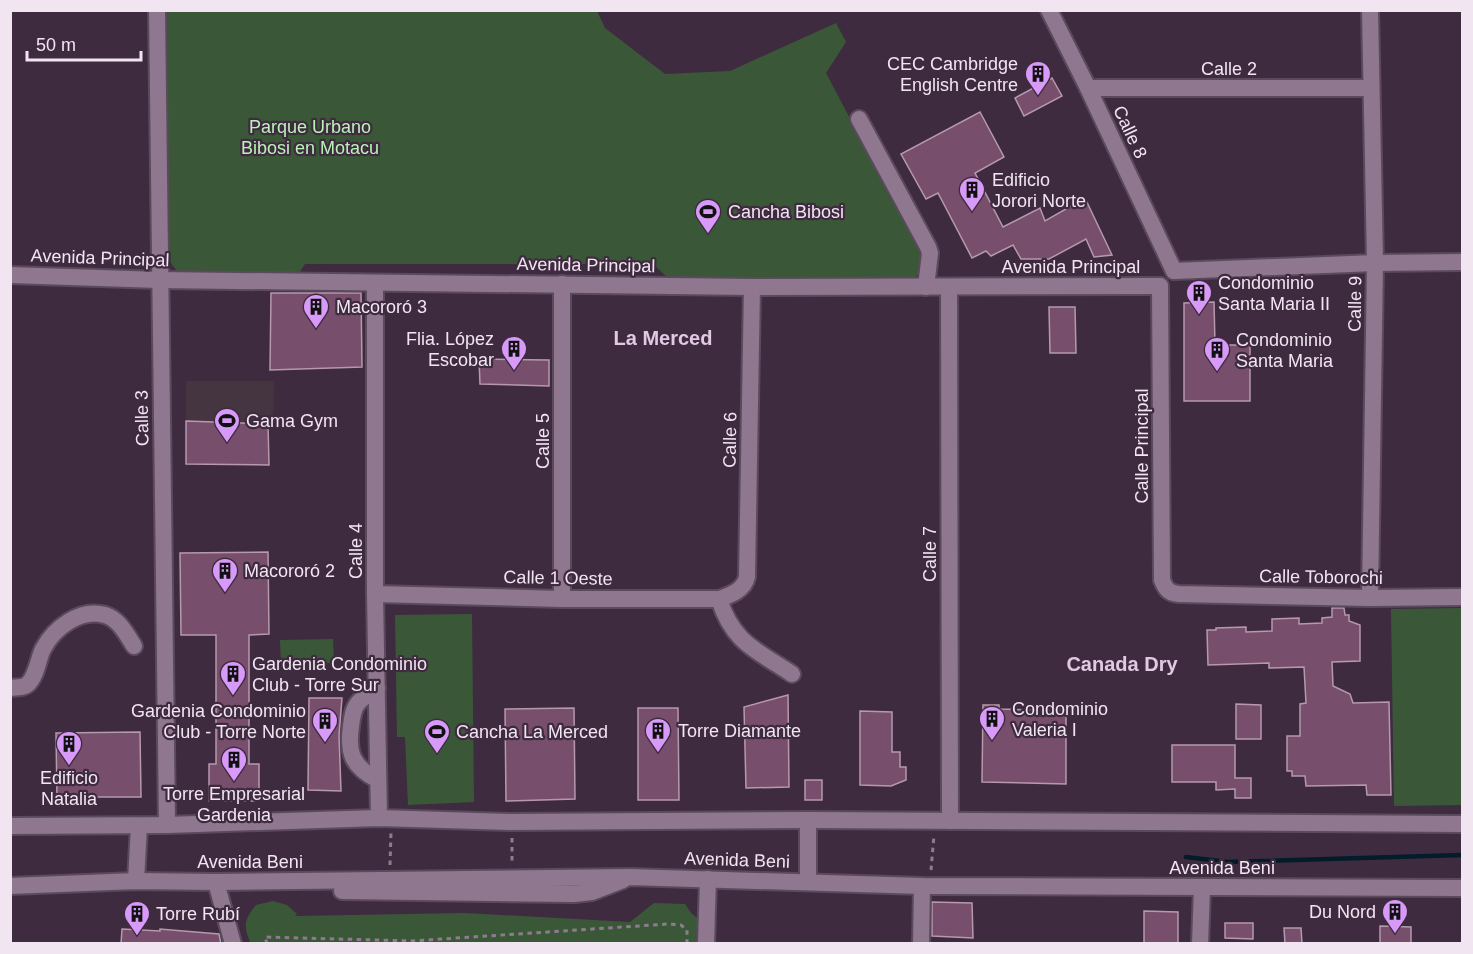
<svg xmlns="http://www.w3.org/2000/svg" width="1473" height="954" viewBox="0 0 1473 954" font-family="Helvetica,sans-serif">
	<rect width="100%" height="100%" fill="#3f2b40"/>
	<path fill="#453541" d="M186,381H274L273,424L186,421Z"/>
	<g fill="#3a5838">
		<path d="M167,11H597L605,28L665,74L730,71L836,23L846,42L826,73L919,249L922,267L916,277L905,279L668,278L653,264H305L297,276L179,273L172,265L168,255Z"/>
		<path d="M1462,608V805L1394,806L1391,609Z"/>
		<path d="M472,614L474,802L408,805L405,737H397L395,615Z"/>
		<path d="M333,639L334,663L281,664L280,640Z"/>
		<path d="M273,901L287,905L297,914L295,916L465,913L630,922L654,903L685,904L691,913L707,926L704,944H251C243,927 244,919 256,905Z"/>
	</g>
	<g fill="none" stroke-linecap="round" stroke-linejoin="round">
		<path stroke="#031c2a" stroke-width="4.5" d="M1186,857L1228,862L1462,855"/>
	</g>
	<g fill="#774e6b" stroke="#b799ad" stroke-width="1.5">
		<path d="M1052,78L1062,96L1024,116L1015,98Z"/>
		<path d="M980,112L1004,157L975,173L1003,227L1040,208L1045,221L1085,198L1112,255L1094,257L1086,239L1049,259H1021L1013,245L991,256L986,251L972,258L938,193L926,199L901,154Z"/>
		<path d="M271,293H361L362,367L270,370Z"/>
		<path d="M1214,302L1215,345H1250V401H1184V303Z"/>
		<path d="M1049,307H1075L1076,353H1050Z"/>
		<path d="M479,359L549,360V386L480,384Z"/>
		<path d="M186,421L268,424L269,465L186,464Z"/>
		<path d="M268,552L269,634L249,635V764H259V801H209V764H216V635H181L180,553Z"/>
		<path d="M1332,608H1344L1345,615H1349V621L1360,625V661L1332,662L1333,686L1350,694L1353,703L1389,702L1391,795H1367L1366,785L1306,786L1305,776H1292V771H1287V736H1300V704L1306,703L1304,667L1269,668V663L1208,665L1207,630H1216V628L1246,627V632L1272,631V619L1299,618V624L1322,623V618L1332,617Z"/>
		<path d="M788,695L789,787L746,788L744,707Z"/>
		<path d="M309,698H342L339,736L341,791L308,790Z"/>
		<path d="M1236,704L1261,705V739H1236Z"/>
		<path d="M983,705H999V709L1032,710V706H1066V784L982,782Z"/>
		<path d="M574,708L575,799L506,801L505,709Z"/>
		<path d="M638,708H678L679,800H638Z"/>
		<path d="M860,711L892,712V752H900V767H906V780L891,786L860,785Z"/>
		<path d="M140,732L141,797H82V800H57L56,733Z"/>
		<path d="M1172,745H1235V778H1251V798H1235V789L1216,790V782H1172Z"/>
		<rect x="805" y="780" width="17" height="20"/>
		<path d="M932,902L972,903L973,938L932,936Z"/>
		<path d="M1144,911L1178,912V944H1144Z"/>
		<path d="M1225,923H1253V939L1225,938Z"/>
		<path d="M1380,926L1411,927V944H1380Z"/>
		<path d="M1284,928H1301L1302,944H1285Z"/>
		<path d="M122,929L160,931V929L219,934L221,944H121Z"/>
	</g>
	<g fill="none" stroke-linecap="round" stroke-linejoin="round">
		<defs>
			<g id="minor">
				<path d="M157,10L167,825"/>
				<path d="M1049,10L1088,88L1174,271"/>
				<path d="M1088,88H1370"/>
				<path d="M859,119L928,247L930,253L926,287"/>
				<path d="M1174,271L1375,263L1462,262"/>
				<path d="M10,275L159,280L752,287L1160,286"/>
				<path d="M375,283V594L379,818"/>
				<path d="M1160,286L1162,580C1166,590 1169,593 1179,594L1370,598L1462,597"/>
				<path d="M949,287L950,821"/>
				<path d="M375,594L562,599H719C731,595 744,590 747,577L752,287"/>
				<path d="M1370,598L1375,263L1370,10"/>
				<path d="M562,599V284"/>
				<path d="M719,599C733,643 756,650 792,674"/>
				<path d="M10,688C17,687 24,688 28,684C37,675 38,659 43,649C54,628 80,608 105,615C119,619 127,635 134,646"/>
				<path d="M377,688C371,693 363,697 358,703C353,709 352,718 351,726C347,754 353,767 378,780"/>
				<path d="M808,820V882"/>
				<path d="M10,826L167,825L379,818L511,822L808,820L1462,824"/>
				<path d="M136,881L139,826"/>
				<path d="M216,882L233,944"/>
				<path d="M10,886L136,881L216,882L630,877L922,886L1462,888"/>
				<path d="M342,891L574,894L592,892L623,880"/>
				<path d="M706,944L708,879"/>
				<path d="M921,944L922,886"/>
				<path d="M1200,944L1202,888"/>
			</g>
		</defs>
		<use href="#minor" stroke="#5a4a5c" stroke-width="20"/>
		<g stroke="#8d7c8e" stroke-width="3" stroke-dasharray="4.5 4.5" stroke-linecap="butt">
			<path d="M512,838V864"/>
			<path d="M390,865L391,832"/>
			<path d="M931,870L934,835"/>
			<path d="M267,944L265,937L412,941L668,924L681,925L687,930V944"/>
		</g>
		<use href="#minor" stroke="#8e778f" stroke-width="16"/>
	</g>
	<defs>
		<symbol id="building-pin" viewBox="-11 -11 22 30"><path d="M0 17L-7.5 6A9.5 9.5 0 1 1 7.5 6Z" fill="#d89af8" stroke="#3f2b40"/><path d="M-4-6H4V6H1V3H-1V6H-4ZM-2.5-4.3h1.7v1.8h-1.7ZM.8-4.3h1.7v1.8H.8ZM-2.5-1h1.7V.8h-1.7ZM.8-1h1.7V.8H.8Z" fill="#111"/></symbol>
		<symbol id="stadium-pin" viewBox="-11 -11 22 30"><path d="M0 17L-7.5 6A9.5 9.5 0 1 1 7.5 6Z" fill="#d89af8" stroke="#3f2b40"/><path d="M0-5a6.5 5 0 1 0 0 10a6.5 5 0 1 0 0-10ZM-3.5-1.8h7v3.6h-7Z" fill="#111"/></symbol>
	</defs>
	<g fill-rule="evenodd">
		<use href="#building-pin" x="1023" y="59" width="30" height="40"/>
		<use href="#building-pin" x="957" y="175" width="30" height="40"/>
		<use href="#stadium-pin" x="693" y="197" width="30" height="40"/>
		<use href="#building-pin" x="1184" y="278" width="30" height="40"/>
		<use href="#building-pin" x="301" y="292" width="30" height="40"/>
		<use href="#building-pin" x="499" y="334" width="30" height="40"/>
		<use href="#building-pin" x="1202" y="335" width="30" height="40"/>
		<use href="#stadium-pin" x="212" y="406" width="30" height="40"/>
		<use href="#building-pin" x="210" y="556" width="30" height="40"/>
		<use href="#building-pin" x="218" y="659" width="30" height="40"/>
		<use href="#building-pin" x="977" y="704" width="30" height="40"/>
		<use href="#building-pin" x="310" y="706" width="30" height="40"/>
		<use href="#building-pin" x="643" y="716" width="30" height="40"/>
		<use href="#stadium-pin" x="422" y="717" width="30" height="40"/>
		<use href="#building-pin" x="54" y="729" width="30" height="40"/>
		<use href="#building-pin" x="219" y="745" width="30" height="40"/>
		<use href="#building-pin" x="1380" y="897" width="30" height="40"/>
		<use href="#building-pin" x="122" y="899" width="30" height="40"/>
	</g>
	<g text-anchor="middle" stroke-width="4.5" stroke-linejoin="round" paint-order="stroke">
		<g font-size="18" fill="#f2e5f2" stroke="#3f2b40" text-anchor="start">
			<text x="1018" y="70" text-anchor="end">CEC Cambridge<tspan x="1018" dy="21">English Centre</tspan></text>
			<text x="992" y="186">Edificio<tspan x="992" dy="21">Jorori Norte</tspan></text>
			<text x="728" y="218">Cancha Bibosi</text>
			<text x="1218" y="289">Condominio<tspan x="1218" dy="21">Santa Maria II</tspan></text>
			<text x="336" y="313">Macororó 3</text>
			<text x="494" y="345" text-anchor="end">Flia. López<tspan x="494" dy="21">Escobar</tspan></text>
			<text x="1236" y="346">Condominio<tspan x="1236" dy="21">Santa Maria</tspan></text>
			<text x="246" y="427">Gama Gym</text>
			<text x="244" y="577">Macororó 2</text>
			<text x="252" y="670">Gardenia Condominio<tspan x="252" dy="21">Club - Torre Sur</tspan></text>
			<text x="1012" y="715">Condominio<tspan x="1012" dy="21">Valeria I</tspan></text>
			<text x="306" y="717" text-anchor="end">Gardenia Condominio<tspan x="306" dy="21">Club - Torre Norte</tspan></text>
			<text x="678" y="737">Torre Diamante</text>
			<text x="456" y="738">Cancha La Merced</text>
			<text x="69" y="784" text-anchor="middle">Edificio<tspan x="69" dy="21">Natalia</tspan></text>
			<text x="234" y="800" text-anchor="middle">Torre Empresarial<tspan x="234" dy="21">Gardenia</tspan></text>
			<text x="1376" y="918" text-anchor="end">Du Nord</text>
			<text x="156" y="920">Torre Rubí</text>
		</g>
		<g font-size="18" fill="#f2e5f2" stroke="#3f2b40">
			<text x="1229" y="75">Calle 2</text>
			<text transform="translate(1130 132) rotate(65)" y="6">Calle 8</text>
			<text transform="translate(100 258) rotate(2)" y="6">Avenida Principal</text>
			<text transform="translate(586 265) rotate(1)" y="6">Avenida Principal</text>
			<text x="1071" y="273">Avenida Principal</text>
			<text transform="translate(1355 304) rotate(-89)" y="6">Calle 9</text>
			<text transform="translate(142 418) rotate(-91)" y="6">Calle 3</text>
			<text transform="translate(730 440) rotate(-89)" y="6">Calle 6</text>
			<text transform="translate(543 441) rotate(-90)" y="6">Calle 5</text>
			<text transform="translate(1142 446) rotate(-90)" y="6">Calle Principal</text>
			<text transform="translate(356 551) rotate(-90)" y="6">Calle 4</text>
			<text transform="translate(930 554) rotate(-90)" y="6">Calle 7</text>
			<text transform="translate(1321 577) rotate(1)" y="6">Calle Toborochi</text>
			<text transform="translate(558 578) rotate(1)" y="6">Calle 1 Oeste</text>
			<text transform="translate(737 860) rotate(2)" y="6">Avenida Beni</text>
			<text x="250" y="868">Avenida Beni</text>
			<text x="1222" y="874">Avenida Beni</text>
		</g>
		<g font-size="18" fill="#b9f2b6" stroke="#3f2b40">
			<text x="310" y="133">Parque Urbano<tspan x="310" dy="21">Bibosi en Motacu</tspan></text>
		</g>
		<g font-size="20" font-weight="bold" fill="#e1c8e3" stroke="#3f2b40">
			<text x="663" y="345">La Merced</text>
			<text x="1122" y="671">Canada Dry</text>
		</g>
	</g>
	<rect width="1473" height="954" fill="none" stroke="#f2e5f2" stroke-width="24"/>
	<path d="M27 51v9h114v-9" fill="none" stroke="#f2e5f2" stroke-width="3"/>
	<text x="36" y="51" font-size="18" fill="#f2e5f2" stroke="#3f2b40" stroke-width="4.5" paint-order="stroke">50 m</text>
</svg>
